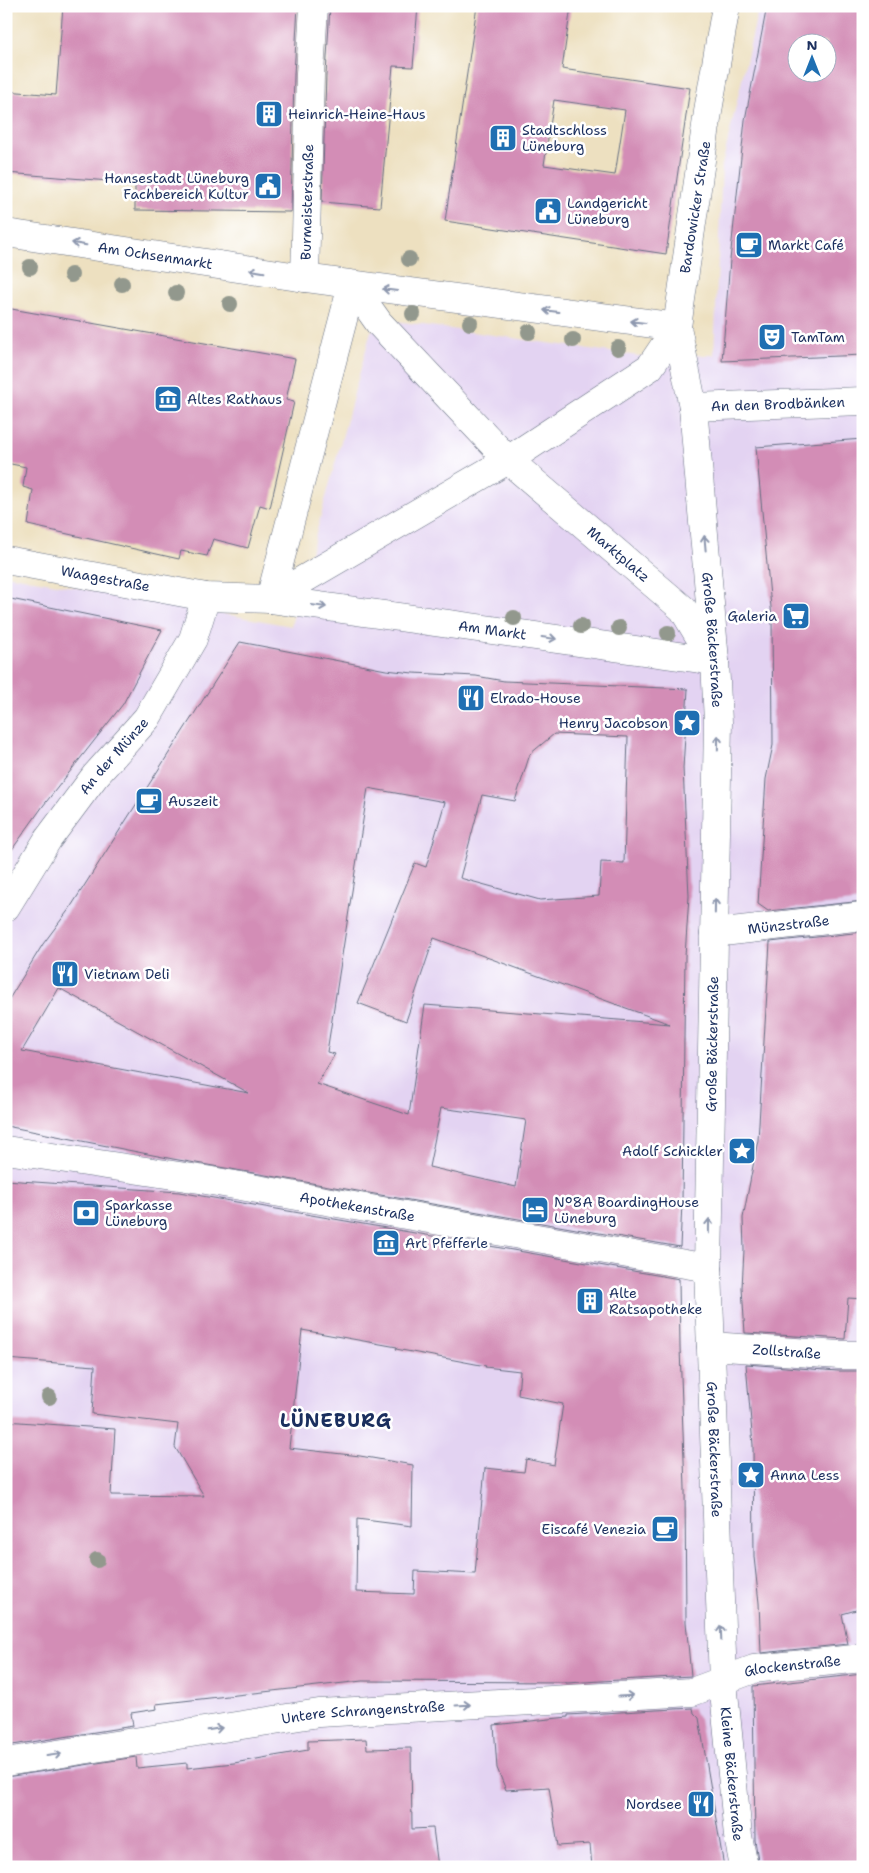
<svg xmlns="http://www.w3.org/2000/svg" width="869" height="1873" viewBox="0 0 869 1873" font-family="'Shantell Sans',sans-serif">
	<rect width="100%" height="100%" fill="#fff"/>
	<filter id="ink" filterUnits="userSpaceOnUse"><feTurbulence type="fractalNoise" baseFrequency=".02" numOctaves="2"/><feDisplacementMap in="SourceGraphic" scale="10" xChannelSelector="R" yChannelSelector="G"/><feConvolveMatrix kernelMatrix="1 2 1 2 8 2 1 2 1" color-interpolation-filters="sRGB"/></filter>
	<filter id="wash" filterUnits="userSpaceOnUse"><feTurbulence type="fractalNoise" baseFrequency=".0096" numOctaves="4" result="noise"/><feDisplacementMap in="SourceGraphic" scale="20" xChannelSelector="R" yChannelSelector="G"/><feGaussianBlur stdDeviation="1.12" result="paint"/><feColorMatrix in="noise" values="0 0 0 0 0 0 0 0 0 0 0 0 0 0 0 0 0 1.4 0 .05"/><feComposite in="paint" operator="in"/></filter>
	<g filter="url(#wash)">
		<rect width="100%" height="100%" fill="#ede0c0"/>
		<path fill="#e3d3f2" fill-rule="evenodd" d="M759,6H863V1867H6V575L291,626L371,331L388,320L638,356L714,355L722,166ZM796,42H826V72H796Z"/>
		<g id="blocks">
			<g fill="#d38db6" fill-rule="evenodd">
				<path d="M63,6H298L294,74L291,212L135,210V183L6,173V91L56,95Z"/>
				<path d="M330,6H418L413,67L393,66L380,207L322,202L326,75Z"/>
				<path d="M477,6H571L562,69L690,88L666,254L445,221ZM554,100L625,110L615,175L544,165Z"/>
				<path d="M767,6H863V355L722,361L730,260L745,120ZM796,42H826V72H796Z"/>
				<path d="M6,308L295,359L286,400L294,402L270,508L260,505L248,548L213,539L207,556L181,551L179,559L28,525L33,490L23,487L26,467L6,463Z"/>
				<path d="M863,439V901L768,911L758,904L766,779L773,745L772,618L756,447Z"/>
				<path d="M6,598L162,630L123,704L43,806L6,858Z"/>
				<path d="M240,642L386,670L413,673L476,676L504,681L688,689L683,768L689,896L685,956L682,1202L680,1247L173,1159L6,1126V1004L43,944L70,908ZM554,734L628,737L624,863L601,862L599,896L540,900L460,878L482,795L515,801L530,754ZM368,788L445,802L426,867L415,863L358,1003L406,1021L434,938L670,1024L425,1005L409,1115L317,1084L335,1054L327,1052ZM59,988L249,1093L22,1051ZM441,1108L526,1120L516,1187L429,1167Z"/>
				<path d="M863,932V1299L848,1298L845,1339L745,1333L742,1288L744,1250L743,1218L758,1140L770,942Z"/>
				<path d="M6,1180L179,1192L679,1279L680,1348L685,1488L686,1622L691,1676L566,1683V1682L362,1681L156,1704L157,1709L131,1713L133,1726L6,1746V1421L115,1429L111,1495L204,1496L175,1447L178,1424L92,1414L95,1366L6,1359ZM302,1330L397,1347L396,1349L486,1366L485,1367L520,1371L518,1395L563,1404L554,1465L526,1459L524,1472L485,1468L475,1574L415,1571L414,1594L356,1592L357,1519L412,1526L413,1465L360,1456L289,1448Z"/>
				<path d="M746,1364L838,1371H863V1608L842,1614L848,1644L761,1653L759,1603L754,1557L753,1445Z"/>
				<path d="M863,1674V1713H860L863,1764V1867H759L755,1840L753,1686Z"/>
				<path d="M693,1708L694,1713L699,1718L724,1867H592L590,1844L558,1846L549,1787L506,1790L497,1768L494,1725L568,1717V1715Z"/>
				<path d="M366,1739L367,1749L411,1748L412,1829L433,1828L438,1867H6V1777L136,1757L137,1768L187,1763V1768L234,1763L308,1750V1741Z"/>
			</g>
		</g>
	</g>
	<g filter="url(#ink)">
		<use href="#blocks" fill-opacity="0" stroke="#646d80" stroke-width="1"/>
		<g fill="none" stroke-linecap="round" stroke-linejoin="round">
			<defs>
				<g id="street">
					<path id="s1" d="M726,6L709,105L677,327L693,407L715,661L718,722L708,1268L723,1682L738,1836L744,1867"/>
					<path id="s2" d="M6,233L305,278L677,327"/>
					<path id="s3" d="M305,278L310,74L314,6"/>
					<path id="s4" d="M352,285L379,323L508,460L683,609L711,656"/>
					<path id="s5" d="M693,407L863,401"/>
					<path id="s6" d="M6,560L206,597L270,599L715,661"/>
					<path d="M270,599L508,460L650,367L677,327"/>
					<path d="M270,599L352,285"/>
					<path id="s7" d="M6,907L48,839L95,776L147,718L193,639L206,597"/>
					<path id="s8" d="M714,933L863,916"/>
					<path id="s9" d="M6,1150L206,1180L708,1268"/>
					<path id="s10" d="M711,1346L839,1355H863"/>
					<path id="s11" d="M6,1762L319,1713L692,1692L754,1669L863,1658"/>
				</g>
			</defs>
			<use href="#street" stroke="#646d80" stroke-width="29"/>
			<use href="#street" stroke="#fff" stroke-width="28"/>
		</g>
		<g fill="#92988d">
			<circle cx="409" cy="259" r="8"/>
			<circle cx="30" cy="267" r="8"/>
			<circle cx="71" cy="275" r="8"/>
			<circle cx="122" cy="284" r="8"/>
			<circle cx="176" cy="293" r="8"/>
			<circle cx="230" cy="304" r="8"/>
			<circle cx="413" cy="314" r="8"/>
			<circle cx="470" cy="323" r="8"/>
			<circle cx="529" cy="332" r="8"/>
			<circle cx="573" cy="340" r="8"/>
			<circle cx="618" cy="348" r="8"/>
			<circle cx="514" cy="618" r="8"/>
			<circle cx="581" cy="626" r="8"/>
			<circle cx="619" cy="628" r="8"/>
			<circle cx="668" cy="633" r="8"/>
			<circle cx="49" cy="1397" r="8"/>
			<circle cx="97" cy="1560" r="8"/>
		</g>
		<defs><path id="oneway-shaft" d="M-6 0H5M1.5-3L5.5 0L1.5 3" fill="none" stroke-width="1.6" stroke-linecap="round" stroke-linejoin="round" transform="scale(1.25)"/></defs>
		<g stroke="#8d97ae">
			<use href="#oneway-shaft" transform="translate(79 244) rotate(-171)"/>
			<use href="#oneway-shaft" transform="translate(257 271) rotate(-171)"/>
			<use href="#oneway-shaft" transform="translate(390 290) rotate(-173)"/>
			<use href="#oneway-shaft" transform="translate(551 311) rotate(-173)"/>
			<use href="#oneway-shaft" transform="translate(638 322) rotate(-173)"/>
			<use href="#oneway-shaft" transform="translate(705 543) rotate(-95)"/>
			<use href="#oneway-shaft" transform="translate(319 606) rotate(8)"/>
			<use href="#oneway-shaft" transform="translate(549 638) rotate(8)"/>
			<use href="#oneway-shaft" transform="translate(718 743) rotate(-89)"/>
			<use href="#oneway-shaft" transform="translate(715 906) rotate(-89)"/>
			<use href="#oneway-shaft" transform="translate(709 1226) rotate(-89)"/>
			<use href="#oneway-shaft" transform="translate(721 1633) rotate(-92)"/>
			<use href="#oneway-shaft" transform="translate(626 1696) rotate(-3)"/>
			<use href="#oneway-shaft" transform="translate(463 1705) rotate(-3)"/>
			<use href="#oneway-shaft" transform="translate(215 1729) rotate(-9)"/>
			<use href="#oneway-shaft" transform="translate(54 1755) rotate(-8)"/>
		</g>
	</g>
	<defs>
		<symbol id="building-square" viewBox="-11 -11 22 22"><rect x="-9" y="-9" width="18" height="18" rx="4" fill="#1f6fb2" stroke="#fff"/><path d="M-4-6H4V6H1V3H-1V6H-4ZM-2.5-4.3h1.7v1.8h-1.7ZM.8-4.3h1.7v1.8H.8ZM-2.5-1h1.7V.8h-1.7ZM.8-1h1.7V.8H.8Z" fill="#fff"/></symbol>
		<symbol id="civic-square" viewBox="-11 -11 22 22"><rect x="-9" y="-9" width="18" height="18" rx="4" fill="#1f6fb2" stroke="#fff"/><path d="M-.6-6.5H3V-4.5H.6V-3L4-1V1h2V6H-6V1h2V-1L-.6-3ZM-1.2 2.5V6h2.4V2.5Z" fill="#fff"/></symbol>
		<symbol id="cafe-square" viewBox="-11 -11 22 22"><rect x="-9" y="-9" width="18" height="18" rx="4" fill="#1f6fb2" stroke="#fff"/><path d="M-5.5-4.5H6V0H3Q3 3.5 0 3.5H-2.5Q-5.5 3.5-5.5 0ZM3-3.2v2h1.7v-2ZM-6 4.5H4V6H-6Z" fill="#fff"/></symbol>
		<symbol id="theatre-square" viewBox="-11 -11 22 22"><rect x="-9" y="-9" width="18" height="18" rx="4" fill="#1f6fb2" stroke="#fff"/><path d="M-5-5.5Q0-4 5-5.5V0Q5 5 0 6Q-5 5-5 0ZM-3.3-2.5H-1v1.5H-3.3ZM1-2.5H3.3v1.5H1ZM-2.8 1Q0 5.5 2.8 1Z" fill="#fff"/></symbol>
		<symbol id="museum-square" viewBox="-11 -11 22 22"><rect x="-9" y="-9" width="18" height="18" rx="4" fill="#1f6fb2" stroke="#fff"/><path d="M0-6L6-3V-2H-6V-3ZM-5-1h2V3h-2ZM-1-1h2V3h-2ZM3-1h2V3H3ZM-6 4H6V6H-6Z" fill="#fff"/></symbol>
		<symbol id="supermarket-square" viewBox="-11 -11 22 22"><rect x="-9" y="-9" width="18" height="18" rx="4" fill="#1f6fb2" stroke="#fff"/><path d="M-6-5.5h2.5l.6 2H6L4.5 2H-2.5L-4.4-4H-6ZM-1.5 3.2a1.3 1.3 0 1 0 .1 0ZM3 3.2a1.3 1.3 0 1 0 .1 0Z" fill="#fff"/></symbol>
		<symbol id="restaurant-square" viewBox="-11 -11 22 22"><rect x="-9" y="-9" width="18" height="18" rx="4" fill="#1f6fb2" stroke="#fff"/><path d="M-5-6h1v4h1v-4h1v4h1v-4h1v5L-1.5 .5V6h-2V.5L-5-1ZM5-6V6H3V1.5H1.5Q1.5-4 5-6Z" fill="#fff"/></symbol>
		<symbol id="sight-square" viewBox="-11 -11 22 22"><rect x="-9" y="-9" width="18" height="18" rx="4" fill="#1f6fb2" stroke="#fff"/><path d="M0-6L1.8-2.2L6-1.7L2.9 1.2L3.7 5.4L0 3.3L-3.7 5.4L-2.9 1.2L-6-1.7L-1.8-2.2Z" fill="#fff"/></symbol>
		<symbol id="hotel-square" viewBox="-11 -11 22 22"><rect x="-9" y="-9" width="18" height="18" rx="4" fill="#1f6fb2" stroke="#fff"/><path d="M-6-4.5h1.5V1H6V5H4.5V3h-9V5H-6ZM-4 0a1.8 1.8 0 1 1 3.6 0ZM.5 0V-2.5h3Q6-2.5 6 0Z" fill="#fff"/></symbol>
		<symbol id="bank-square" viewBox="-11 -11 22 22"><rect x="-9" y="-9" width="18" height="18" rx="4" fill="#1f6fb2" stroke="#fff"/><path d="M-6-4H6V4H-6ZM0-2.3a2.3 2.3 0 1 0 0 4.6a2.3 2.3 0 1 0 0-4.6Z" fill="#fff"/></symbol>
	</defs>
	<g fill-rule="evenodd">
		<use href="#building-square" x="253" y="98" width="32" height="32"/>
		<use href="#building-square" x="487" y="122" width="32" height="32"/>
		<use href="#civic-square" x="252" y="170" width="32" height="32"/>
		<use href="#civic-square" x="532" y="195" width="32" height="32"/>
		<use href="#cafe-square" x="733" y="229" width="32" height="32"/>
		<use href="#theatre-square" x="756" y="321" width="32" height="32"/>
		<use href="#museum-square" x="152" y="383" width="32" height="32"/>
		<use href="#supermarket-square" x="780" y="600" width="32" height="32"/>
		<use href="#restaurant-square" x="455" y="682" width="32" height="32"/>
		<use href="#sight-square" x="671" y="707" width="32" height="32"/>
		<use href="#cafe-square" x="133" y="785" width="32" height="32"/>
		<use href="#restaurant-square" x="49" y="958" width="32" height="32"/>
		<use href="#sight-square" x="726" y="1135" width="32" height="32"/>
		<use href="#hotel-square" x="519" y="1194" width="32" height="32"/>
		<use href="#bank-square" x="70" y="1197" width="32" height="32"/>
		<use href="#museum-square" x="370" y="1227" width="32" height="32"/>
		<use href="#building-square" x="574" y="1285" width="32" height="32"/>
		<use href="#sight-square" x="735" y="1459" width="32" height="32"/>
		<use href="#cafe-square" x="649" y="1513" width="32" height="32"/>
		<use href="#restaurant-square" x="685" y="1788" width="32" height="32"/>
	</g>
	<g text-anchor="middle" stroke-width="5" stroke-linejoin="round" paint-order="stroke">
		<g font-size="14" fill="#1b2f5e" stroke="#fff" text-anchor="start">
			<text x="288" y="119">Heinrich-Heine-Haus</text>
			<text x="522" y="135">Stadtschloss<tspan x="522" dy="16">Lüneburg</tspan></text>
			<text x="249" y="183" text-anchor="end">Hansestadt Lüneburg<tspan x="249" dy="16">Fachbereich Kultur</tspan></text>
			<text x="567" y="208">Landgericht<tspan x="567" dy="16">Lüneburg</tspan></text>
			<text x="768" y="250">Markt Café</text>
			<text x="791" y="342">TamTam</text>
			<text x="187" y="404">Altes Rathaus</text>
			<text x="777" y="621" text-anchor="end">Galeria</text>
			<text x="490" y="703">Elrado-House</text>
			<text x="668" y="728" text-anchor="end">Henry Jacobson</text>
			<text x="168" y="806">Auszeit</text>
			<text x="84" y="979">Vietnam Deli</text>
			<text x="723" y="1156" text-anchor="end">Adolf Schickler</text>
			<text x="554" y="1207">N°8A BoardingHouse<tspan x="554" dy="16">Lüneburg</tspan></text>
			<text x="105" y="1210">Sparkasse<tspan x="105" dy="16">Lüneburg</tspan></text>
			<text x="405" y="1248">Art Pfefferle</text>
			<text x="609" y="1298">Alte<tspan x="609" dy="16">Ratsapotheke</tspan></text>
			<text x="770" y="1480">Anna Less</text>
			<text x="646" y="1534" text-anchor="end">Eiscafé Venezia</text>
			<text x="682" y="1809" text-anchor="end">Nordsee</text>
		</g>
		<g font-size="14" fill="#1b2f5e" stroke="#fff">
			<text dy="5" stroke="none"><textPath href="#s3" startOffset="76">Burmeisterstraße</textPath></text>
			<text transform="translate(695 207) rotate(-81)" y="5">Bardowicker Straße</text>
			<text dy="5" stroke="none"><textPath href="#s2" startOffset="151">Am Ochsenmarkt</textPath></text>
			<text dy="5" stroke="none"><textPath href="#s5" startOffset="85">An den Brodbänken</textPath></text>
			<text dy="5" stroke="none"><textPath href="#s4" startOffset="380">Marktplatz</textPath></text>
			<text dy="5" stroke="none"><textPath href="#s6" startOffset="101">Waagestraße</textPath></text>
			<text dy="5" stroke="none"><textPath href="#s6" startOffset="492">Am Markt</textPath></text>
			<text dy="5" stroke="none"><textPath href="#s1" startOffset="640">Große Bäckerstraße</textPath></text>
			<text dy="5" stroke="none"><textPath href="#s7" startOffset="186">An der Münze</textPath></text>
			<text dy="5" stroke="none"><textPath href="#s8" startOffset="75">Münzstraße</textPath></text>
			<text transform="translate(712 1044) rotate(-89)" y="5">Große Bäckerstraße</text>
			<text dy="5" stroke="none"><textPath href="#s9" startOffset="356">Apothekenstraße</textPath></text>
			<text dy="5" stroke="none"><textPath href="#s10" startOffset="76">Zollstraße</textPath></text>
			<text dy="5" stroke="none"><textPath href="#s1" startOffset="1450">Große Bäckerstraße</textPath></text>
			<text dy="5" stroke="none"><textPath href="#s11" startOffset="795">Glockenstraße</textPath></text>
			<text dy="5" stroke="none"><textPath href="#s11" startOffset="361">Untere Schrangenstraße</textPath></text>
			<text dy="5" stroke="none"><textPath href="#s1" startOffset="1775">Kleine Bäckerstraße</textPath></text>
		</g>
		<g font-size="19" font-weight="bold" letter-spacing="1" fill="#1b2f5e" stroke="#fff">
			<text x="336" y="1427">LÜNEBURG</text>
		</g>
	</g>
	<rect width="869" height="1873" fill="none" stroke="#fff" stroke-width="25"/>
	<g transform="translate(812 58)"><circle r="24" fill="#ffffff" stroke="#a4acbf"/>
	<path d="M0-4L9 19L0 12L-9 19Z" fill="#1f6fb2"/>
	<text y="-8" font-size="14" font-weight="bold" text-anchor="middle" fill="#1b2f5e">N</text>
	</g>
</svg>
